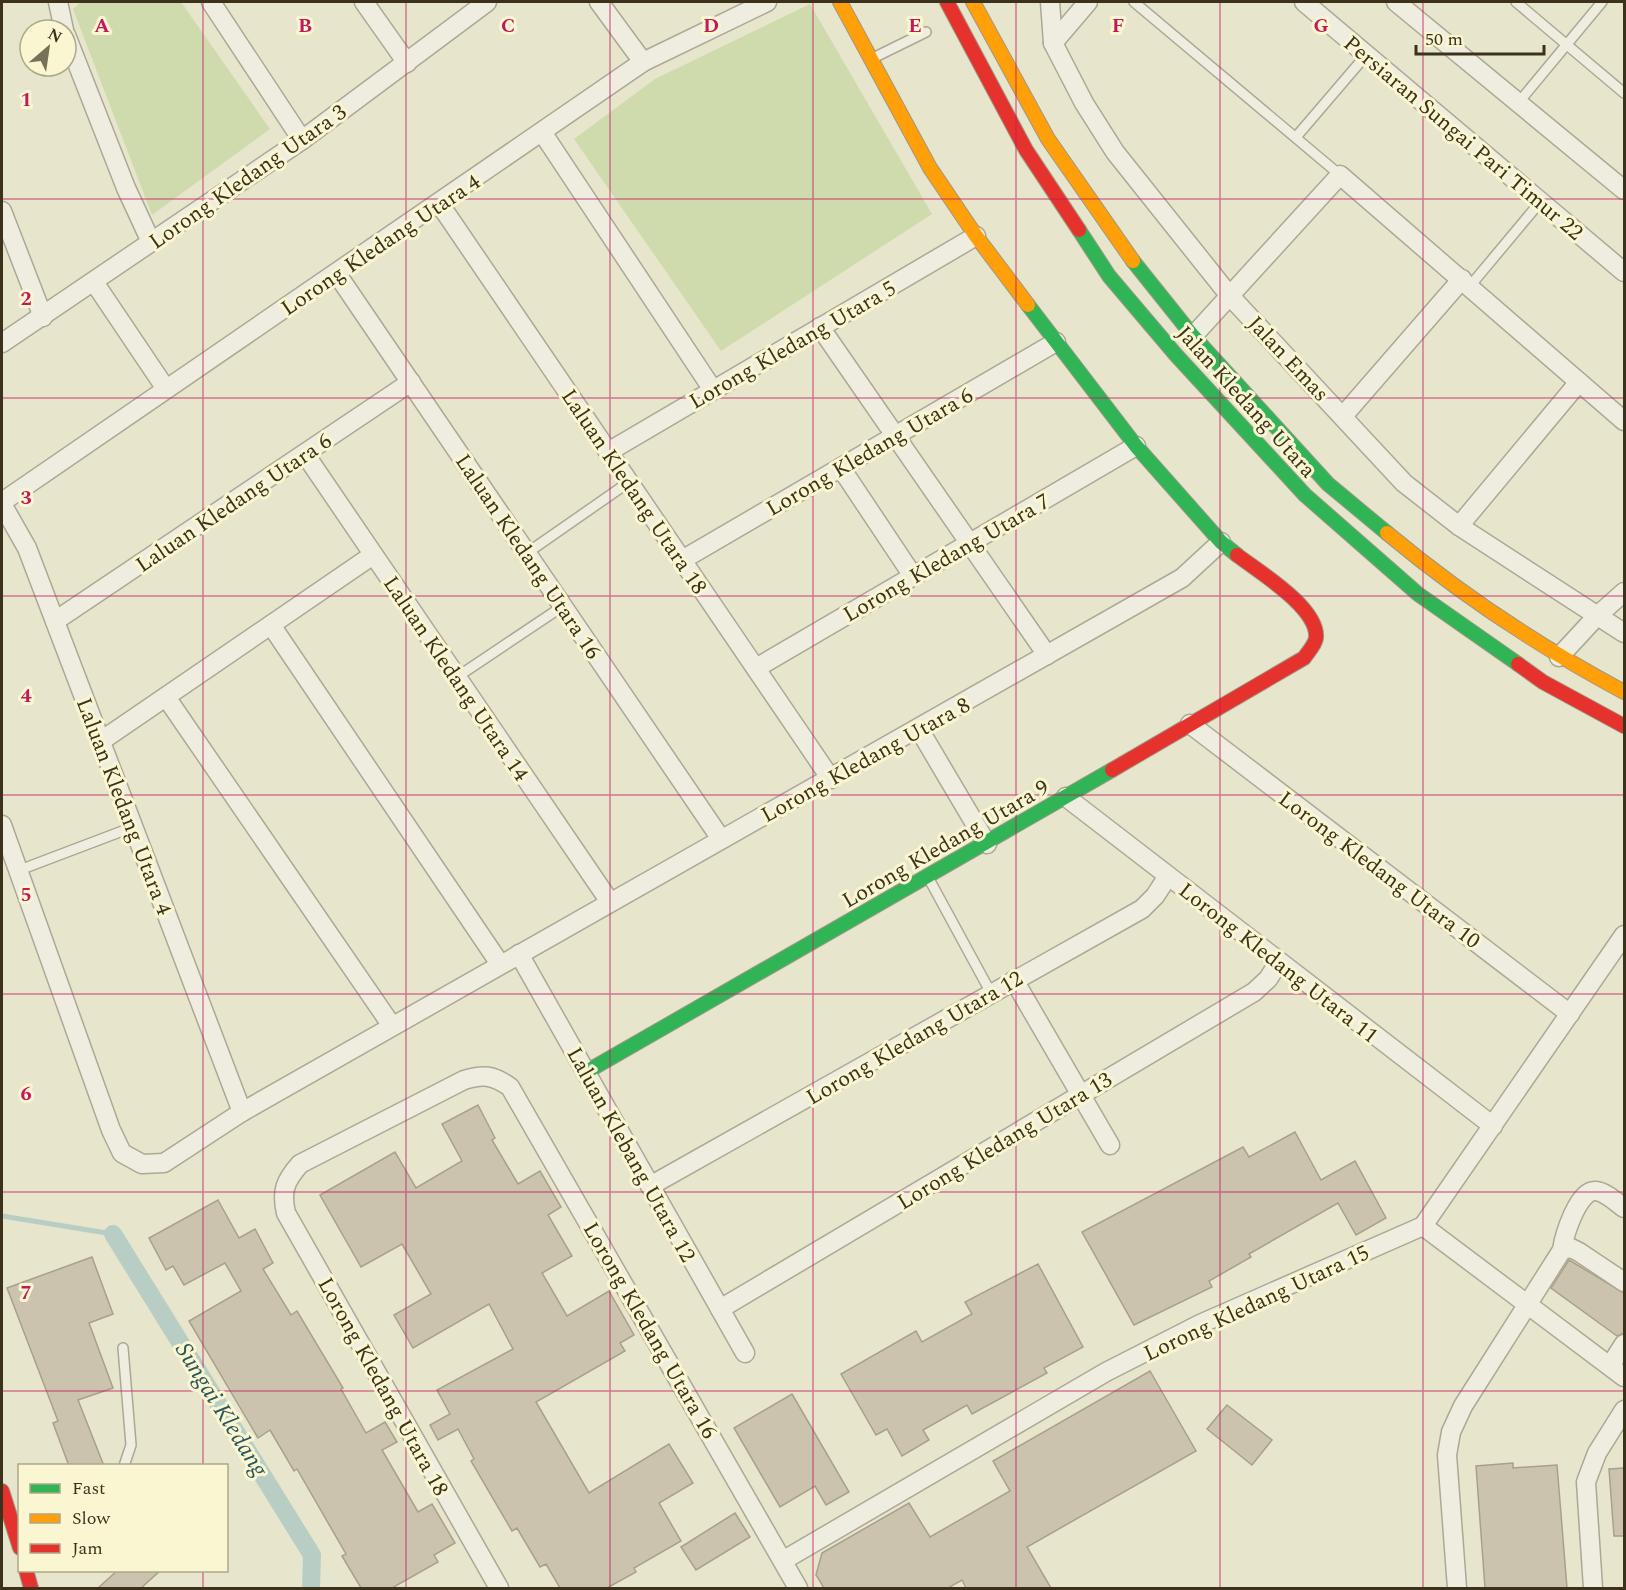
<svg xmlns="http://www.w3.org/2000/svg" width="1626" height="1590" viewBox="0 0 1626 1590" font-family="Spectral,serif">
	<rect width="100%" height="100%" fill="#e7e5cc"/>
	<g fill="#d0dbad">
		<path d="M81,2H181L270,129L152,215L73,9Z"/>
		<path d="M810,4L932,214L721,351L574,139L655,79Z"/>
	</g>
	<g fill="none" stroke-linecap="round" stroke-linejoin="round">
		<path stroke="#b8cec4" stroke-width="5" d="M2,1216L113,1234"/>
		<path stroke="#b8cec4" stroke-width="18" d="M113,1234L312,1555L311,1588"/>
	</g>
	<g fill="#cbc3ad" stroke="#a8a08b" stroke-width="1.5">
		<path d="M478,1105L495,1138L492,1140L518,1184L540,1171L561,1207L548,1215L572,1256L542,1273L567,1316L609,1291L634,1335L620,1343L625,1351L536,1402L589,1493L669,1444L693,1483L659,1503L681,1541L634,1568L636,1572L607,1588H560L546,1564L540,1567L517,1528L512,1531L471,1461L474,1459L458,1429L438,1440L430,1425L450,1414L437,1390L513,1349L489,1304L413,1348L394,1315L431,1294L402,1244L361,1267L320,1195L395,1152L416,1188L462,1161L442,1124Z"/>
		<path d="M1295,1132L1321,1180L1355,1161L1386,1218L1356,1235L1338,1203L1249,1254L1251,1257L1209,1281L1212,1287L1134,1325L1082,1232L1243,1147L1249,1157Z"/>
		<path d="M218,1200L239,1238L255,1229L273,1263L263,1269L291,1315L297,1311L343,1388L341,1389L366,1433L385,1422L397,1442L382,1450L418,1512L432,1504L455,1543L434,1555L438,1562L392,1588H361L342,1556L346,1554L297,1469L294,1471L270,1430L258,1438L189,1321L241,1291L225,1263L184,1285L173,1266L166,1270L149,1238Z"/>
		<path d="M92,1257L113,1314L89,1323L113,1388L78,1400L104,1466H69L53,1423L58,1421L7,1288Z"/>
		<path d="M1569,1260L1624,1293V1333L1617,1336L1551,1288Z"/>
		<path d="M1038,1264L1083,1347L1044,1368L1047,1373L972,1414L967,1405L923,1430L929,1440L902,1456L887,1429L876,1435L841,1374L916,1331L922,1342L972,1314L965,1302Z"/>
		<path d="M1150,1371L1196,1451L1027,1547L1051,1588H966L962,1580L948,1588H824L816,1575L822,1553L909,1503L930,1537L1010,1491L993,1461Z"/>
		<path d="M792,1394L849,1492L826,1505L815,1486L780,1507L734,1428Z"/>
		<path d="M1227,1405L1272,1440L1252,1465L1207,1429Z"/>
		<path d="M1513,1463V1468L1557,1465L1567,1588H1485L1476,1466Z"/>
		<path d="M1624,1468V1536H1614L1609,1469Z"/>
		<path d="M735,1513L750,1537L696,1570L681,1547Z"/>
		<path d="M118,1570H161L141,1588H98Z"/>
	</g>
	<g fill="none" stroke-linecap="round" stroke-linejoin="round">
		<defs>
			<g id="lane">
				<path d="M1134,2L1340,175"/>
				<path d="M1516,2L1624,93"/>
				<path d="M871,59L926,32"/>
				<path d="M1519,102L1602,2"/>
				<path d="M1296,137L1367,54"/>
				<path d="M1470,286L1541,201"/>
				<path d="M527,553L629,482"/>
				<path d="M457,677L563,606"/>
				<path d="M17,871L133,827"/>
				<path d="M929,879L991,993"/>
				<path d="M123,1348L131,1445L124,1466"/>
			</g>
			<g id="street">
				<path d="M58,2L64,30"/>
				<path d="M211,2L302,140"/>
				<path d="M364,2L407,63"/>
				<path d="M599,2L643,62"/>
				<path d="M1050,2L1053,43L1084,103L1115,152L1229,295L1404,483L1459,526L1624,633"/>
				<path d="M1304,2L1624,272"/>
				<path d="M1396,2L1624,190"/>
				<path d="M66,35L126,188L151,242"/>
				<path d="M1053,43L1088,2"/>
				<path d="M542,132L713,390"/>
				<path d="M439,203L831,779"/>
				<path d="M2,211L43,317"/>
				<path d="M337,274L721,839"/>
				<path d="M94,282L166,389"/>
				<path d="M820,327L1047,655"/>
				<path d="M1193,336L1340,175L1624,421"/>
				<path d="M2,343L302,140L487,2"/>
				<path d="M1343,416L1462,279"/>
				<path d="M608,452L976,236"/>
				<path d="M305,454L610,902"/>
				<path d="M841,468L913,576"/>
				<path d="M2,502L643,62L767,2"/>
				<path d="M2,504L27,548L242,1112"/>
				<path d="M1459,526L1579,382"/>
				<path d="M682,560L1056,342"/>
				<path d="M55,621L411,382"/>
				<path d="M271,625L500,964"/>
				<path d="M1559,657L1596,617L1624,592"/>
				<path d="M756,668L1136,446"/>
				<path d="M166,697L392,1026"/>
				<path d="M1190,724L1570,1014"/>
				<path d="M919,729L987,844"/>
				<path d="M101,741L373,555"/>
				<path d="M1066,797L1493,1126"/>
				<path d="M2,825L111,1130L122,1153L142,1164L164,1163L242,1112L1182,578L1221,542"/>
				<path d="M519,954L745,1353"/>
				<path d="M1014,980L1110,1145"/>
				<path d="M650,1186L1142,909L1155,896L1168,876"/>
				<path d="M1423,1226L1624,1377"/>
				<path d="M1562,1250L1571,1248L1579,1252L1624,1282"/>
				<path d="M720,1309L1254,992L1268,979L1279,962"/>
				<path d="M1610,1366L1624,1344"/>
				<path d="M784,1560L1106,1372L1200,1324L1423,1226L1624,935"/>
				<path d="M499,1588L286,1213C281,1191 285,1181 300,1164L464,1080C483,1074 493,1075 510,1087L798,1588"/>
				<path d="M1457,1588L1447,1455L1451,1432L1463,1406L1562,1250C1564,1236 1578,1189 1596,1191C1606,1192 1617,1203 1624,1208"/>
				<path d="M1593,1588L1586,1482L1597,1453L1624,1410"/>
			</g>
			<g id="fast">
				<path d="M1079,230L1109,276L1176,355L1305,495L1418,594L1518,664"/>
				<path d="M1133,261L1193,336L1328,484L1387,533"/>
				<path d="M1028,305L1136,446L1221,542L1237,555"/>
				<path d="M586,1072L1112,770"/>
			</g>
			<g id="slow">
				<path d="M840,2L930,168L976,236L1028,305"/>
				<path d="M973,2L1048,139L1133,261"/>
				<path d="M1387,533C1460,594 1540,647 1624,692"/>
			</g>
			<g id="jam">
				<path d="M947,2L1026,150L1079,230"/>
				<path d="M1518,664L1543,682L1624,726"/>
				<path d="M1112,770L1304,658C1308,652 1315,645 1316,638C1319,608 1259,572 1237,555"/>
				<path d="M2,1491L20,1548"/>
				<path d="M26,1570L31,1588"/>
			</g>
		</defs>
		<use href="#lane" stroke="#aca895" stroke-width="12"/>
		<use href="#street" stroke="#aca895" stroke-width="21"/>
		<use href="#fast" stroke="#9c9885" stroke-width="16"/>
		<use href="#slow" stroke="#9c9885" stroke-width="16"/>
		<use href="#jam" stroke="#9c9885" stroke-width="16"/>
		<use href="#lane" stroke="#eeeddf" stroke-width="9"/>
		<use href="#street" stroke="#eeeddf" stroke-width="18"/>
		<use href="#fast" stroke="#30b455" stroke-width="14"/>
		<use href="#slow" stroke="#ff9f0a" stroke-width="14"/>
		<use href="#jam" stroke="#e5322d" stroke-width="14"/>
	</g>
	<path fill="none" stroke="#c2185b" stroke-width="1.5" stroke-opacity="0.55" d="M203,2V1466M406,2V1588M610,2V1588M813,2V1588M1016,2V1588M1220,2V1588M1423,2V1588M2,199H1624M2,398H1624M2,596H1624M2,795H1624M2,994H1624M2,1192H1624M2,1391H1624M203,1570V1588"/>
	<g text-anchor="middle" stroke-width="6" stroke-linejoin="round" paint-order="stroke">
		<g font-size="22" fill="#3c321c" stroke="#f9f6d1">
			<text transform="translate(1464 137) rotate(40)" y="8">Persiaran Sungai Pari Timur 22</text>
			<text transform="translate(247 176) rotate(-35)" y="8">Lorong Kledang Utara 3</text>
			<text transform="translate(380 244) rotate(-34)" y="8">Lorong Kledang Utara 4</text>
			<text transform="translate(792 344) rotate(-30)" y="8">Lorong Kledang Utara 5</text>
			<text transform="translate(1289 358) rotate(47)" y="8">Jalan Emas</text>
			<text transform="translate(1247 401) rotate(48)" y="8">Jalan Kledang Utara</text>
			<text transform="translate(869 451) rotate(-30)" y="8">Lorong Kledang Utara 6</text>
			<text transform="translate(635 491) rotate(56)" y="8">Laluan Kledang Utara 18</text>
			<text transform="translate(233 502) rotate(-34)" y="8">Laluan Kledang Utara 6</text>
			<text transform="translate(529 556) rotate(56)" y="8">Laluan Kledang Utara 16</text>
			<text transform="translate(946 557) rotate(-30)" y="8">Lorong Kledang Utara 7</text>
			<text transform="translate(457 678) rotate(56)" y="8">Laluan Kledang Utara 14</text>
			<text transform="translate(865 759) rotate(-29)" y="8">Lorong Kledang Utara 8</text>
			<text transform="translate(125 806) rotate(69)" y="8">Laluan Kledang Utara 4</text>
			<text transform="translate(945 843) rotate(-30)" y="8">Lorong Kledang Utara 9</text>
			<text transform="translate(1380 869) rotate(37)" y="8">Lorong Kledang Utara 10</text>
			<text transform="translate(1279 962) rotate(38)" y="8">Lorong Kledang Utara 11</text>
			<text transform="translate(914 1037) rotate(-30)" y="8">Lorong Kledang Utara 12</text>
			<text transform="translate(1004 1140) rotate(-31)" y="8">Lorong Kledang Utara 13</text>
			<text transform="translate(632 1154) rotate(61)" y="8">Laluan Klebang Utara 12</text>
			<text transform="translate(1256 1302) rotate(-25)" y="8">Lorong Kledang Utara 15</text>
			<text transform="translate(651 1330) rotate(60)" y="8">Lorong Kledang Utara 16</text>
			<text transform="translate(384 1386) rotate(61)" y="8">Lorong Kledang Utara 18</text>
		</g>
		<g font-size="24" font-style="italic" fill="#2a565d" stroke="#f9f6d1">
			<text transform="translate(222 1409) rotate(58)" y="8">Sungai Kledang</text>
		</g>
	</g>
	<g font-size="20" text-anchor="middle" font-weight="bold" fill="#c2185b" stroke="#f9f6d1" stroke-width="6" stroke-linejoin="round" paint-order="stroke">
		<text x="102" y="32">A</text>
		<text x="305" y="32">B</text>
		<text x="508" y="32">C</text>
		<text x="711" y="32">D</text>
		<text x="915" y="32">E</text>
		<text x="1118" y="32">F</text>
		<text x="1321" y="32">G</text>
		<text x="26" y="106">1</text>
		<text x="26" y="305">2</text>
		<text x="26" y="504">3</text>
		<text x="26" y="702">4</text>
		<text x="26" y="901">5</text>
		<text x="26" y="1100">6</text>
		<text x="26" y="1299">7</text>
	</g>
	<rect width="1626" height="1590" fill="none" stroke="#3c321c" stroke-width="6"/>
	<rect x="18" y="1464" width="210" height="108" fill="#f9f6d1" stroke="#ada889" stroke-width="1.5"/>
	<rect x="30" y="1484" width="30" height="9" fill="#30b455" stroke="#ada889" stroke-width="1.5"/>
	<text x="72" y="1494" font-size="18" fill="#3c321c">Fast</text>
	<rect x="30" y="1514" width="30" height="9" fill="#ff9f0a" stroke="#ada889" stroke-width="1.5"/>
	<text x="72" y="1524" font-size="18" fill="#3c321c">Slow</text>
	<rect x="30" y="1544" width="30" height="9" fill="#e5322d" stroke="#ada889" stroke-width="1.5"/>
	<text x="72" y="1554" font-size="18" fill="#3c321c">Jam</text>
	<g transform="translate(48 48) rotate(29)"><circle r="28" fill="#f9f6d1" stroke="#ada889" stroke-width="1.5"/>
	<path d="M0-4.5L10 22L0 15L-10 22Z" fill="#78715a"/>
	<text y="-9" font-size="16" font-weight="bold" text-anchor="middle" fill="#3c321c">N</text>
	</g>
	<path d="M1416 45v9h128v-9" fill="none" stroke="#3c321c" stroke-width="3"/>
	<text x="1425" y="45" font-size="18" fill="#3c321c" stroke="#f9f6d1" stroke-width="4.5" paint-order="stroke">50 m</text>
</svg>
